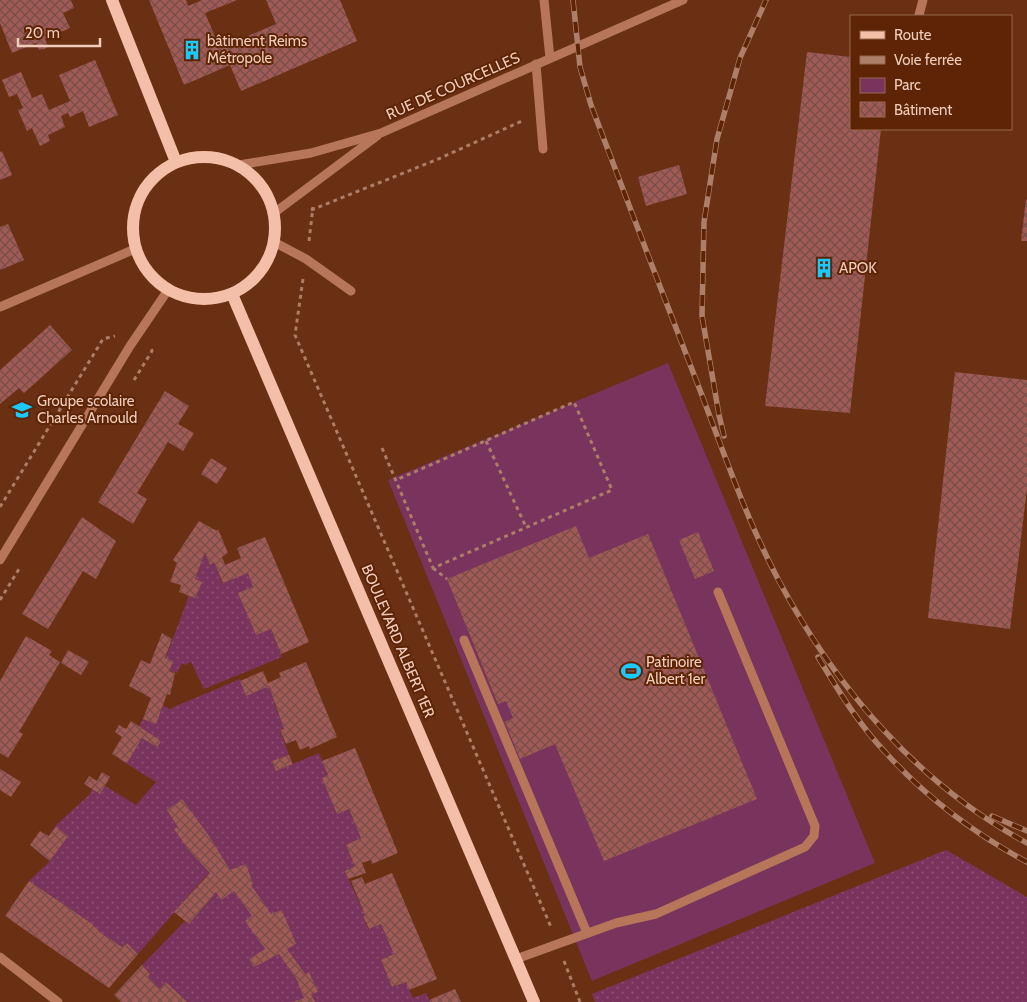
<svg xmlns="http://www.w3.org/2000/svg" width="1027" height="1002" viewBox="0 0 1027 1002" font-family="Cabin,sans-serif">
	<defs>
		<pattern id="green-dots" width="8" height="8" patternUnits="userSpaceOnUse" patternTransform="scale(1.25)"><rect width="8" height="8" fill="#79345e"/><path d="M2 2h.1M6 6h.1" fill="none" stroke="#8c5073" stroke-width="1.8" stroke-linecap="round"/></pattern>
		<pattern id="building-cross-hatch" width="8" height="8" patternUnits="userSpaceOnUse" patternTransform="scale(1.25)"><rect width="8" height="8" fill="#a05b56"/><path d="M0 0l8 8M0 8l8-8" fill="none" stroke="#784e49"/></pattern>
	</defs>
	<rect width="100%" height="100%" fill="#693013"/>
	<g fill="url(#green-dots)">
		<path d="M205,552L210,565L214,562L222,582L220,584L248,573L282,657L204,689L191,662L185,665L182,663L177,673L162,668Z"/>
		<path d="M240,679L246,695L269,686L275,701L274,703L284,728L280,731L289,755L272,761L276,771L319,753L328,775L322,778L338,813L349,809L361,838L346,845L355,866L345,871L365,915L363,916L368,929L381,924L394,954L381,960L392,987L406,982L413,998L426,993L430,1002H187L166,983L160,989L148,977L150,974L142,965L185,921L189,924L226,880L218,868L205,877L138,954L127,943L122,947L101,933L91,923L29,881L50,861L38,852L56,825L89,795L97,781L136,805L156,782L119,759L143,719L151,698L169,709Z"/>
		<path d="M946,850L1027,897V1002H595L592,994Z"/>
	</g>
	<path fill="#79345e" d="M668,363L875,863L592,981L388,480Z"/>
	<g fill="url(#building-cross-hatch)">
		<path d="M0,0H71L74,8L63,13L70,28L45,39L48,47L44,49L39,50L36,43L12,53L0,23Z"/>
		<path d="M149,0H186L188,6L202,0H237L205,13L220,48L276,24L266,0H340L357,41L241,91L230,65L184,85Z"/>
		<path d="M807,52L851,57V129H881L850,413L765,406Z"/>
		<path d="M95,60L118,115L89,127L83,111L70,117L68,113L61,116L65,127L48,135L50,141L40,146L32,128L27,131L18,110L23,108L17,94L9,97L2,80L21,72L32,98L42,94L49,110L70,101L59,75Z"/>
		<path d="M2,151L12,175L0,180V152Z"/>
		<path d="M679,165L687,194L646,206L638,177Z"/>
		<path d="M1026,199L1027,200V241H1021Z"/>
		<path d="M8,224L24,260L0,270V227Z"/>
		<path d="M50,325L72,350L24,393L19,388L0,404V370Z"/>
		<path d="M955,372L1027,380V489L1010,629L928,618Z"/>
		<path d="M165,391L189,406L178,424L194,433L183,451L168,442L137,493L147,499L133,524L98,502Z"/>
		<path d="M211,458L227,468L217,484L201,474Z"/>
		<path d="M82,517L116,541L96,579L83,571L48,629L22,614Z"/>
		<path d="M199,521L217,531L218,529L228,553L222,557L225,565L241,558L237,548L265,537L309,642L281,654L271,629L256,635L238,593L253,587L248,573L223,583L214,562L210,565L205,552L195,579L202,582L195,598L179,592L181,585L170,582L177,563L173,560Z"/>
		<path d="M576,526L589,558L648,534L757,799L604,861L555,744L520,759L505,722L513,718L506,701L498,704L447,579Z"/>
		<path d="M698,532L714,571L695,579L679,540Z"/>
		<path d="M162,633L172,639L165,658L173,661L169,671L175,673L170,695L167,694L156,724L143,719L151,698L129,686L141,660L150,664Z"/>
		<path d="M26,636L52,651L49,655L60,662L19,732L23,734L8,758L0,753V681Z"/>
		<path d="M68,650L89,662L81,675L61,663Z"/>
		<path d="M306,662L337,737L310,749L309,746L300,750L296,740L286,744L280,730L284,729L269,686L246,696L240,681L263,671L268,683L281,677L279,673Z"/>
		<path d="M131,721L161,741L157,747L142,738L127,763L112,754L122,737L115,732L119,725L126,729Z"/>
		<path d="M355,748L398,853L372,864L371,860L362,863L366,873L348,879L345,871L355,866L346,845L361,838L349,809L337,814L322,778L328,775L322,761Z"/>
		<path d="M289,755L293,764L276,771L272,761Z"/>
		<path d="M0,769L21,782L11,797L0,790Z"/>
		<path d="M102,772L110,777L100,794L84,784L89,776L97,781Z"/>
		<path d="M182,799L209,836L230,870L246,864L253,884L251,885L271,914L282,910L296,944L287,949L305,974L309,972L318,992L311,994L315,1002H293L304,998L296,978L279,954L254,967L249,959L265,949L245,921L252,916L234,891L221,900L216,892L189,924L174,912L210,873L189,850L174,829L178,827L167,810Z"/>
		<path d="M56,827L68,836L50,861L30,845L40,831L49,836Z"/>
		<path d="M392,873L437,979L409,990L406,982L392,987L381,960L394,954L381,924L369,929L363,916L365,915L351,881L362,877L365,884Z"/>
		<path d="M29,881L91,923L101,933L122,947L127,943L138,954L109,988L5,916Z"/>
		<path d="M142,965L150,974L148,977L160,989L166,982L187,1002H121L114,995Z"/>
		<path d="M455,989L461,1002H430L429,1000Z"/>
	</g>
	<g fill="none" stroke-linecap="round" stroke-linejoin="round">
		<g stroke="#ac7d67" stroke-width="3" stroke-dasharray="4 4" stroke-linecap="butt">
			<path d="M311,210L436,160L522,121"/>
			<path d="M309,241L313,207"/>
			<path d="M303,279L295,335L551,927"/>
			<path d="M134,380L152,351L151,347"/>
			<path d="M486,441L526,527"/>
			<path d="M382,448L433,568L612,490L574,402L396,480"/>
			<path d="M0,507L103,339L115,336"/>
			<path d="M433,568L447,579"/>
			<path d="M0,600L19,569"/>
			<path d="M564,961L580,1002"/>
		</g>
		<g stroke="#b77659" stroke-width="9">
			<path d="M544,0L550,58"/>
			<path d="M919,15L923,0"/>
			<path d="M536,64L543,149"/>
			<path d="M239,165L311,153L381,133L683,0"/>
			<path d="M274,213L377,136"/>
			<path d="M274,242L306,259L351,291"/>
			<path d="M0,307L135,249"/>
			<path d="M0,560L130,346L168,290"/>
			<path d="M464,640L587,933"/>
			<path d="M0,957L58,1002"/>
			<path d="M516,959L616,923L656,914L805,847L814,836L815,826L718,592"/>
		</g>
		<g stroke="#f4bfa8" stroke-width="12">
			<path d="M112,0L176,162"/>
			<circle cx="204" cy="228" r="71"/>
			<path d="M232,294L534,1002"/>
		</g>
		<defs>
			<g id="rail">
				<path d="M573,0L580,67L591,105C626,198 662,292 698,385C723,450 746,519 779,581C836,688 919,785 1027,843"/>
				<path d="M724,436L719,415L702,316L704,222L717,139L740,58L766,0"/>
				<path d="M818,657C838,690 859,725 886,753C926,797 975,834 1027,862"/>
				<path d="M992,816L1027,831"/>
			</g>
		</defs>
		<use href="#rail" stroke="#ad7e68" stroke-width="5.5"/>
		<use href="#rail" stroke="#5d2506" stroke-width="4" stroke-dasharray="11" stroke-linecap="butt"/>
	</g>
	<defs>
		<symbol id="building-bare" viewBox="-9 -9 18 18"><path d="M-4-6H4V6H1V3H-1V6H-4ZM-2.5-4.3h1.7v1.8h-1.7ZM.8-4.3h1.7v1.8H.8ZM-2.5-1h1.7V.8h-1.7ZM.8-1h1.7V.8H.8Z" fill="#1bc9fc" stroke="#5d2506" stroke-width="2.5" paint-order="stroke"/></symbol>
		<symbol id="school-bare" viewBox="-9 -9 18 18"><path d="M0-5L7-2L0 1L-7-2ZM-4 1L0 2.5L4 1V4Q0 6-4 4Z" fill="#1bc9fc" stroke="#5d2506" stroke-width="2.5" paint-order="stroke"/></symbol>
		<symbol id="stadium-bare" viewBox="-9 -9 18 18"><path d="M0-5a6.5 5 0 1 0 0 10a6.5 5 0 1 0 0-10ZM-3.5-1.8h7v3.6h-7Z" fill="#1bc9fc" stroke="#5d2506" stroke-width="2.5" paint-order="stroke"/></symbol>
	</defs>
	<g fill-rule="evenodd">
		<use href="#building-bare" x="178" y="36" width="28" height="28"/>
		<use href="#building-bare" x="810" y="254" width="28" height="28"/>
		<use href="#school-bare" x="8" y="396" width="28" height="28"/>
		<use href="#stadium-bare" x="617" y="657" width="28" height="28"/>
	</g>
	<g text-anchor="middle" stroke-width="4" stroke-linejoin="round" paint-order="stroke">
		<g font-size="15" fill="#f0ccbd" stroke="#5d2506" text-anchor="start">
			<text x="207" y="46">bâtiment Reims<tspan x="207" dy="17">Métropole</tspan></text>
			<text x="839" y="273">APOK</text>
			<text x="37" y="406">Groupe scolaire<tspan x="37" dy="17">Charles Arnould</tspan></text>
			<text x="646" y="667">Patinoire<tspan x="646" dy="17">Albert 1er</tspan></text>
		</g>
		<g font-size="15" fill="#f0ccbd" stroke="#5d2506">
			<text transform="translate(453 86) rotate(-24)" y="5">RUE DE COURCELLES</text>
			<text transform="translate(398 641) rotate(67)" y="5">BOULEVARD ALBERT 1ER</text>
		</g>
	</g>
	<rect x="850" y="15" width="162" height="115" fill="#5d2506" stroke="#98684f"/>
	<rect x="860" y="31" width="25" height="8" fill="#f4bfa8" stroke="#98684f"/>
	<text x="894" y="40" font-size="15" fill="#f0ccbd">Route</text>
	<rect x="860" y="56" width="25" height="8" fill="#ad7e68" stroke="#98684f"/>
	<text x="894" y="65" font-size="15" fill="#f0ccbd">Voie ferrée</text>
	<rect x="860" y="78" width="25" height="15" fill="#79345e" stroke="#98684f"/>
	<text x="894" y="90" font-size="15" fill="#f0ccbd">Parc</text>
	<rect x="860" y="102" width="25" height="15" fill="url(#building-cross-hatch)" stroke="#98684f"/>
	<text x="894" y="115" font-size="15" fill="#f0ccbd">Bâtiment</text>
	<path d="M18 38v8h82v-8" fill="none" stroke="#f0ccbd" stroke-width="2.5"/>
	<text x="25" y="38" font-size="15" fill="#f0ccbd" stroke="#5d2506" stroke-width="4" paint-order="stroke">20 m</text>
</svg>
